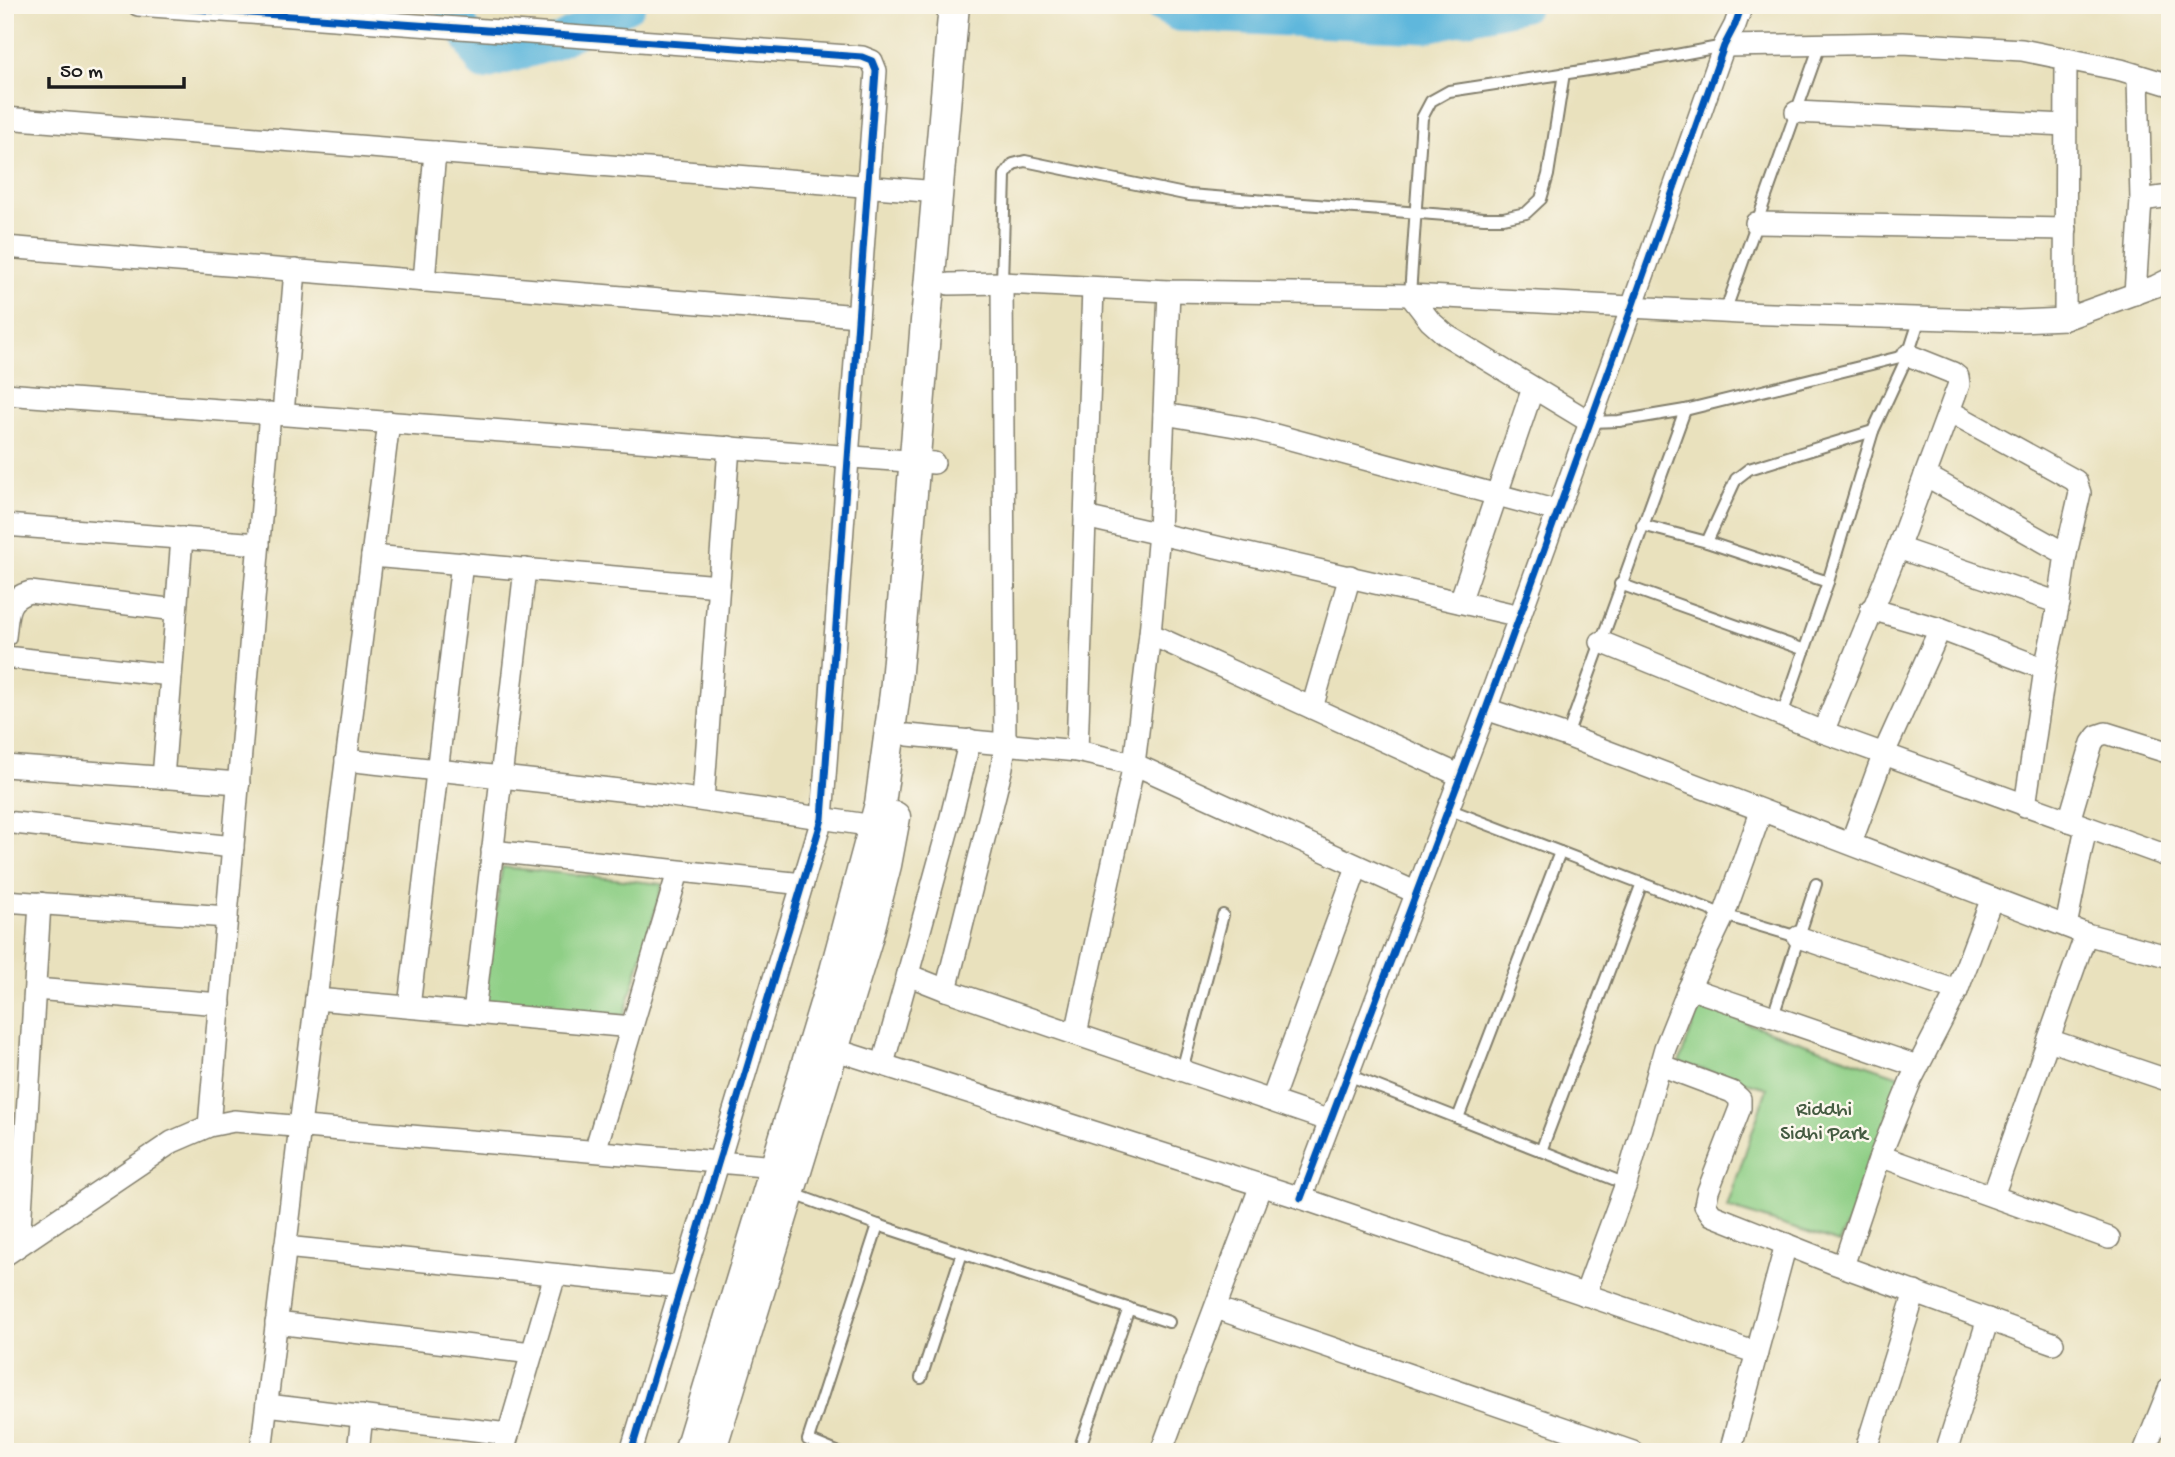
<svg xmlns="http://www.w3.org/2000/svg" width="2175" height="1457" viewBox="0 0 2175 1457" font-family="'Gochi Hand',sans-serif">
	<rect width="100%" height="100%" fill="#fbf7ec"/>
	<filter id="ink" filterUnits="userSpaceOnUse"><feTurbulence type="fractalNoise" baseFrequency=".0143" numOctaves="2"/><feDisplacementMap in="SourceGraphic" scale="14" xChannelSelector="R" yChannelSelector="G"/><feConvolveMatrix kernelMatrix="1 2 1 2 8 2 1 2 1" color-interpolation-filters="sRGB"/></filter>
	<filter id="wash" filterUnits="userSpaceOnUse"><feTurbulence type="fractalNoise" baseFrequency=".00686" numOctaves="4" result="noise"/><feDisplacementMap in="SourceGraphic" scale="28" xChannelSelector="R" yChannelSelector="G"/><feGaussianBlur stdDeviation="1.57" result="paint"/><feColorMatrix in="noise" values="0 0 0 0 0 0 0 0 0 0 0 0 0 0 0 0 0 1.4 0 .05"/><feComposite in="paint" operator="in"/></filter>
	<g filter="url(#wash)">
		<rect width="100%" height="100%" fill="#e9e1bd"/>
		<g fill="#8fcf86" stroke="#567651" stroke-width="2">
			<path d="M502,867L663,884L624,1016L483,1003Z"/>
			<path d="M1700,1007L1911,1080L1839,1243L1727,1207L1767,1088L1679,1063Z"/>
		</g>
		<g fill="none" stroke-linecap="round" stroke-linejoin="round">
			<g stroke="#5fb7dc" stroke-width="33">
				<path d="M450,5L483,64L550,45L629,5"/>
				<path d="M1159,5L1178,15L1426,26L1524,5"/>
			</g>
		</g>
	</g>
	<g filter="url(#ink)">
		<g fill="none" stroke-linecap="round" stroke-linejoin="round">
			<defs>
				<g id="lane">
					<path d="M1002,283L1005,175L1013,164L1025,161L1189,195L1484,218H1503L1526,213L1541,199L1548,175L1564,73"/>
					<path d="M1410,295L1422,118L1431,101L1449,91L1628,64L1724,46"/>
					<path d="M1725,312L1820,45"/>
					<path d="M1590,422L1619,421L1685,410L1908,355"/>
					<path d="M1642,525L1707,542L1828,582"/>
					<path d="M1707,542L1736,479L1749,469L1873,431"/>
					<path d="M1620,584L1805,650"/>
					<path d="M1782,715L1828,582L1873,431L1908,355L1920,318"/>
					<path d="M1567,736L1685,410"/>
					<path d="M1448,809L1724,915L1798,937"/>
					<path d="M1773,1016L1816,884"/>
					<path d="M1182,1070L1223,915"/>
					<path d="M1348,1075L1626,1184"/>
					<path d="M1458,1118L1560,852"/>
					<path d="M1541,1151L1642,883"/>
					<path d="M791,1193L878,1225L1169,1322"/>
					<path d="M921,1378L962,1253"/>
					<path d="M837,1452L808,1440L878,1225"/>
					<path d="M1078,1452L1129,1308"/>
				</g>
				<g id="street">
					<path d="M138,5L862,57L872,61L876,71L822,819L631,1452"/>
					<path d="M1724,46L1903,43L2022,50L2121,70L2170,85"/>
					<path d="M1796,112L2066,125"/>
					<path d="M5,118L938,192"/>
					<path d="M2141,200L2170,196"/>
					<path d="M1756,223L2066,229"/>
					<path d="M5,247L858,316"/>
					<path d="M424,281L435,152"/>
					<path d="M949,284L1002,283L1169,291L1410,295L1740,313L2018,321L2065,319L2156,286L2170,279"/>
					<path d="M2135,294L2141,200L2138,77"/>
					<path d="M1410,295L1430,321L1446,335L1590,422"/>
					<path d="M2065,319L2066,59"/>
					<path d="M5,394L934,463"/>
					<path d="M1949,411L2076,481L2080,493L2066,554L2059,603L2045,669L2025,806"/>
					<path d="M283,414L295,270"/>
					<path d="M1164,414L1253,429L1557,511"/>
					<path d="M1925,475L2066,554"/>
					<path d="M1085,517L1520,616"/>
					<path d="M5,525L259,544"/>
					<path d="M1898,548L2059,603"/>
					<path d="M372,556L719,586"/>
					<path d="M1460,602L1533,388"/>
					<path d="M1871,609L1940,629L2045,669"/>
					<path d="M1150,634L1461,776"/>
					<path d="M5,637C8,614 5,599 30,592L176,610"/>
					<path d="M1601,642L1823,732L2170,857"/>
					<path d="M5,657L171,675"/>
					<path d="M1312,708L1350,576"/>
					<path d="M1486,709L1567,736L2086,934L2170,957"/>
					<path d="M1823,732L1898,548L1959,384L1958,377L1953,373L1908,355"/>
					<path d="M908,735L1077,751L1134,764L1417,893"/>
					<path d="M1077,751L1093,288"/>
					<path d="M346,760L665,795L874,826"/>
					<path d="M5,766L239,783"/>
					<path d="M163,778L182,538"/>
					<path d="M703,800L729,447"/>
					<path d="M2069,821L2092,743L2097,736L2106,733L2170,753"/>
					<path d="M5,822L233,847"/>
					<path d="M1851,843L1884,753L1940,629"/>
					<path d="M492,851L803,884"/>
					<path d="M5,901L227,917"/>
					<path d="M2066,926L2086,827"/>
					<path d="M1798,937L1957,991"/>
					<path d="M908,975L946,990L1330,1121"/>
					<path d="M1689,988L1917,1066"/>
					<path d="M35,989L220,1004"/>
					<path d="M946,990L1002,767L1005,744L1002,283"/>
					<path d="M316,999L632,1027"/>
					<path d="M409,1007L462,563"/>
					<path d="M474,1013L525,569"/>
					<path d="M1076,1034L1134,764L1150,634L1159,532L1169,291"/>
					<path d="M2049,1040L2170,1081"/>
					<path d="M833,1049L1301,1198L1757,1353"/>
					<path d="M883,1064L949,825L970,740"/>
					<path d="M1660,1065L1732,1092L1740,1099V1108L1708,1191L1705,1205L1712,1215L1833,1263L2053,1343"/>
					<path d="M1272,1100L1357,867"/>
					<path d="M209,1126L270,413"/>
					<path d="M595,1151L678,872"/>
					<path d="M1880,1156L2109,1238"/>
					<path d="M1993,1196L2086,934"/>
					<path d="M1301,1198L1486,709L1632,307L1724,46L1735,25L1742,5"/>
					<path d="M19,1245L40,903"/>
					<path d="M285,1247L681,1287"/>
					<path d="M5,1255L172,1142L209,1126L234,1121L788,1168"/>
					<path d="M1843,1266L1880,1156L1911,1080L1957,991L1992,898"/>
					<path d="M1585,1295L1626,1184L1665,1048L1689,988L1724,915L1761,812"/>
					<path d="M1216,1308L1633,1452"/>
					<path d="M276,1323L532,1353"/>
					<path d="M267,1405L508,1434"/>
					<path d="M261,1452L300,1126L389,422"/>
					<path d="M358,1452L362,1416"/>
					<path d="M503,1452L555,1275"/>
					<path d="M1161,1452L1261,1185"/>
					<path d="M1730,1452L1786,1244"/>
					<path d="M1865,1452L1915,1292"/>
					<path d="M1946,1452L1988,1319"/>
					<path d="M2144,1452L2170,1387"/>
				</g>
				<g id="secondary">
					<path d="M689,1452L835,971L880,804L895,693L904,592L926,321L954,5"/>
					<path d="M710,1452L867,939L886,865L895,817"/>
				</g>
			</defs>
			<use href="#lane" stroke="#827e6c" stroke-width="14"/>
			<use href="#street" stroke="#827e6c" stroke-width="24"/>
			<use href="#secondary" stroke="#827e6c" stroke-width="33"/>
			<use href="#lane" stroke="#fff" stroke-width="10"/>
			<use href="#street" stroke="#fff" stroke-width="21"/>
			<use href="#secondary" stroke="#fff" stroke-width="30"/>
			<defs>
				<g id="cycleway">
					<path d="M138,5L862,57L872,61L876,71L822,819L631,1452"/>
					<path d="M1301,1198L1486,709L1632,307L1724,46L1735,25L1742,5"/>
				</g>
			</defs>
			<use href="#cycleway" stroke="#fbf7ec" stroke-width="11"/>
			<use href="#cycleway" stroke="#0057b8" stroke-width="7"/>
		</g>
	</g>
	<g text-anchor="middle" stroke-width="5" stroke-linejoin="round" paint-order="stroke">
		<g font-size="21" fill="#445b41" stroke="#fbf7ec">
			<text x="1824" y="1115">Riddhi<tspan x="1824" dy="24">Sidhi Park</tspan></text>
		</g>
	</g>
	<rect width="2175" height="1457" fill="none" stroke="#fbf7ec" stroke-width="28"/>
	<path d="M49 77v10h135v-10" fill="none" stroke="#1c1c1c" stroke-width="3.5"/>
	<text x="60" y="77" font-size="21" fill="#1c1c1c" stroke="#fbf7ec" stroke-width="5" paint-order="stroke">50 m</text>
</svg>
